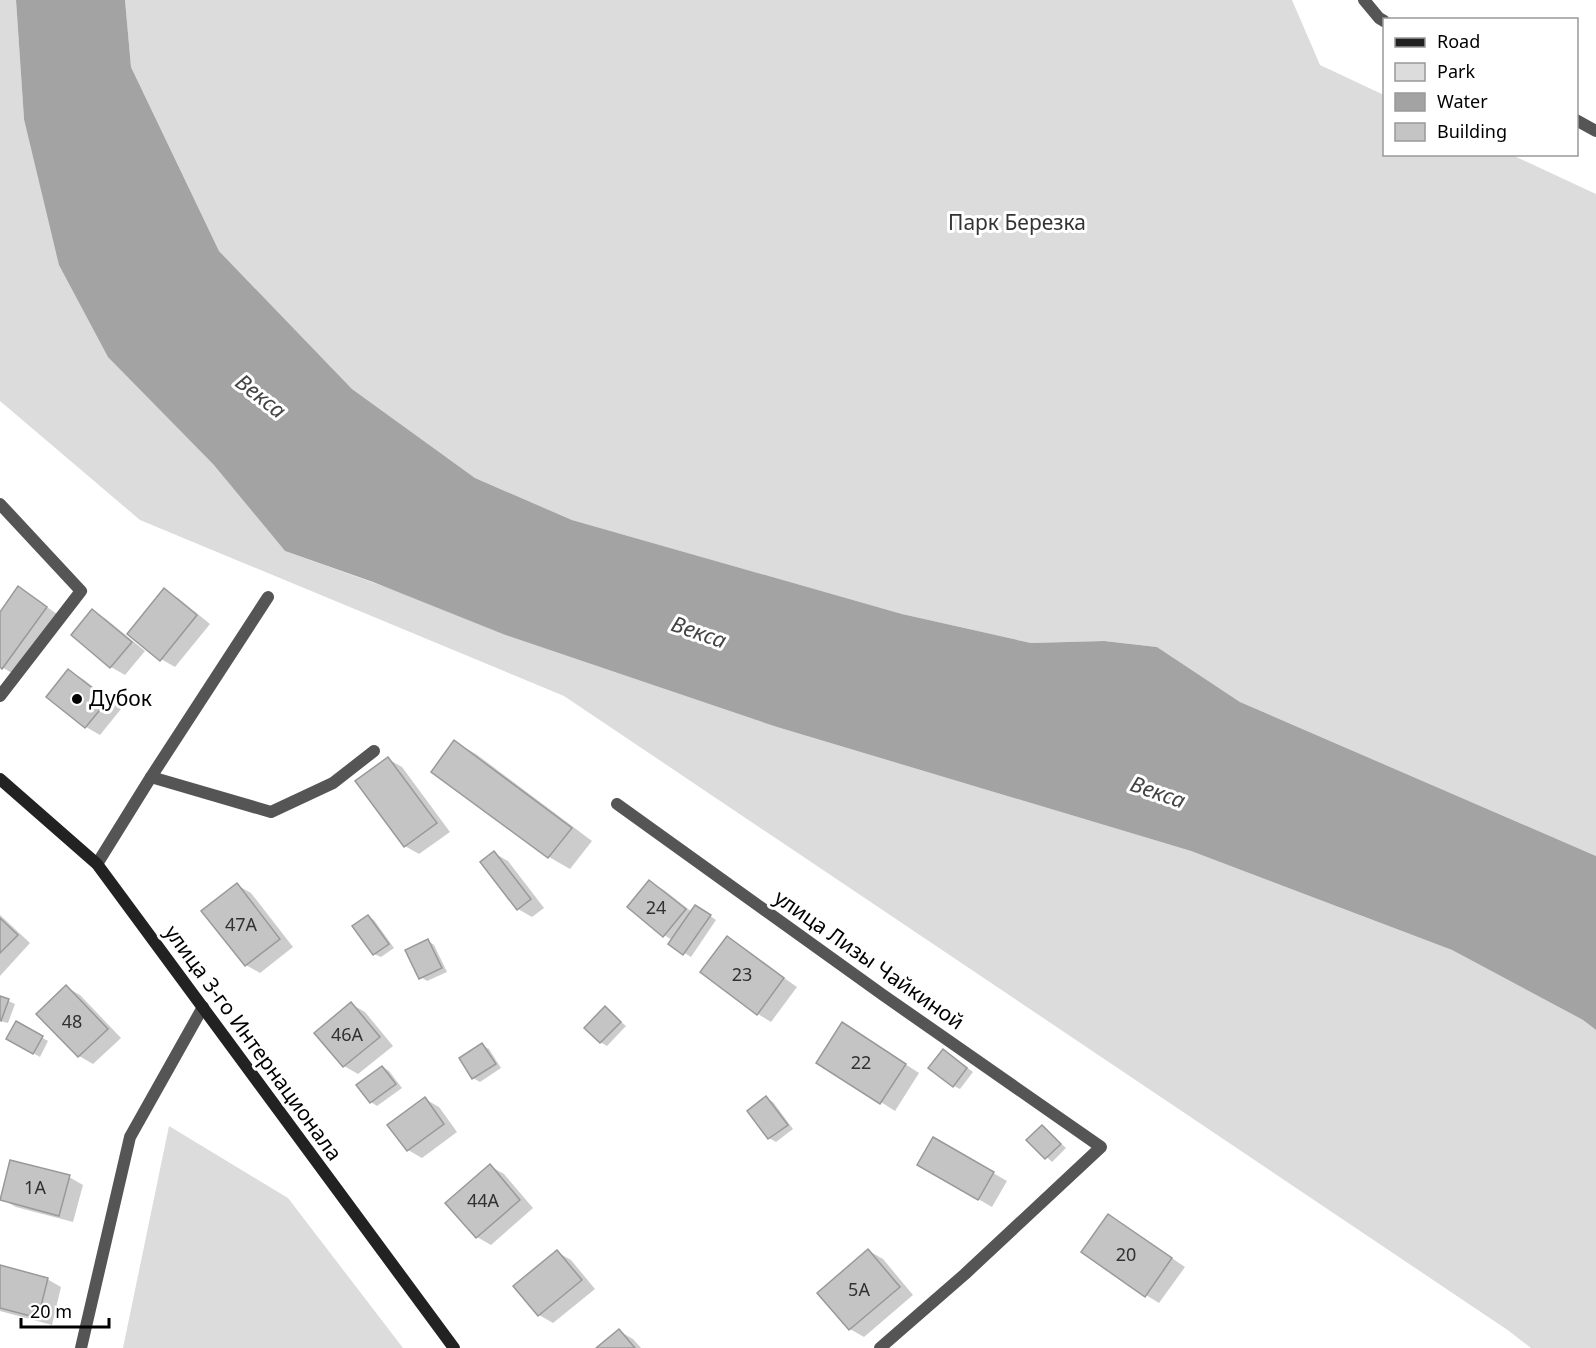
<svg xmlns="http://www.w3.org/2000/svg" width="1596" height="1348" viewBox="0 0 1596 1348" font-family="'Noto Sans',sans-serif">
	<rect width="100%" height="100%" fill="#fff"/>
	<g fill="#dcdcdc">
		<path d="M0,0H16L24,119L213,464L285,551L777,727L1191,851L1452,950L1583,1020L1596,1030V1348H1531L1509,1331L564,696L140,520L0,401Z"/>
		<path d="M125,0H1292L1320,65L1384,95V154L1512,155L1596,194V856L1240,702L1157,647L1104,641L1031,643L902,614L572,520L475,478L352,389L219,251L131,67Z"/>
		<path d="M169,1126L288,1198L403,1348H123Z"/>
	</g>
	<path fill="#a3a3a3" d="M16,0H125L131,67L219,251L352,389L475,478L572,520L902,614L1031,643L1104,641L1157,647L1240,702L1596,856V1030L1583,1020L1452,950L1191,851L777,727L503,634L373,582L285,551L213,464L108,357L59,265L24,119Z"/>
	<g fill="#0003">
		<path d="M19,588L60,616L17,676L0,666V614Z"/>
		<path d="M164,590L178,598L210,624L175,667L161,659Z"/>
		<path d="M92,611L106,619L145,651L125,675L111,667L73,635Z"/>
		<path d="M69,671L83,679L121,709L100,735L86,727L48,697Z"/>
		<path d="M455,742L476,754L592,841L570,869L549,857L433,771Z"/>
		<path d="M388,759L402,767L450,832L419,854L405,846Z"/>
		<path d="M494,853L508,861L544,908L532,917L518,909Z"/>
		<path d="M650,882L664,890L692,912L702,910L716,920L691,957L670,944L672,940L664,935Z"/>
		<path d="M237,885L251,893L293,947L260,973L246,965L204,911Z"/>
		<path d="M0,915L30,943L0,976Z"/>
		<path d="M368,916L374,920L394,948L381,957L374,954Z"/>
		<path d="M728,938L797,987L771,1022L758,1014Z"/>
		<path d="M428,941L434,945L447,972L427,981L421,977Z"/>
		<path d="M66,987L80,995L121,1038L93,1064L79,1056L38,1014Z"/>
		<path d="M0,997L15,1004L8,1023L0,1021Z"/>
		<path d="M351,1004L365,1012L393,1046L358,1074L344,1066Z"/>
		<path d="M605,1008L626,1026L607,1046L600,1042Z"/>
		<path d="M16,1023L48,1041L40,1057L8,1039Z"/>
		<path d="M856,1032L919,1073L895,1111L818,1062Z"/>
		<path d="M482,1045L489,1049L501,1068L480,1082L473,1078Z"/>
		<path d="M949,1054L973,1072L960,1089L954,1086Z"/>
		<path d="M383,1067L389,1071L402,1088L377,1106L371,1102Z"/>
		<path d="M766,1098L773,1102L793,1129L776,1142L769,1138Z"/>
		<path d="M425,1099L439,1107L457,1132L422,1158L408,1150Z"/>
		<path d="M1042,1127L1066,1148L1052,1162L1028,1140Z"/>
		<path d="M934,1139L1007,1181L992,1207L919,1165Z"/>
		<path d="M490,1166L504,1174L533,1208L491,1245L477,1237L447,1203Z"/>
		<path d="M69,1177L83,1185L73,1222L16,1207L2,1199Z"/>
		<path d="M1122,1224L1185,1267L1159,1303L1146,1295Z"/>
		<path d="M869,1251L883,1259L913,1295L864,1337L850,1329Z"/>
		<path d="M557,1252L571,1260L595,1289L553,1323L539,1315Z"/>
		<path d="M0,1267L47,1279L61,1287L52,1325L0,1311Z"/>
		<path d="M619,1331L633,1339L641,1348H598Z"/>
	</g>
	<g fill="#c4c4c4" stroke="#999" stroke-width="1.5">
		<path d="M18,586L47,607L2,669L0,667V612Z"/>
		<path d="M164,588L197,615L160,661L127,634Z"/>
		<path d="M92,609L132,642L110,668L71,635Z"/>
		<path d="M68,669L108,700L85,728L46,697Z"/>
		<path d="M454,740L572,828L548,858L431,772Z"/>
		<path d="M388,757L437,823L404,847L355,781Z"/>
		<path d="M494,851L531,899L517,910L480,862Z"/>
		<path d="M649,880L686,909L663,937L627,907Z"/>
		<path d="M237,883L280,939L245,966L201,911Z"/>
		<path d="M695,905L711,915L683,955L668,944Z"/>
		<path d="M368,915L389,944L373,955L352,926Z"/>
		<path d="M0,918L18,935L0,953Z"/>
		<path d="M727,936L784,978L757,1015L700,972Z"/>
		<path d="M428,939L442,968L419,979L405,950Z"/>
		<path d="M66,985L108,1029L78,1057L36,1014Z"/>
		<path d="M0,996L9,999L1,1021L0,1020Z"/>
		<path d="M351,1002L380,1037L343,1067L314,1033Z"/>
		<path d="M605,1006L621,1022L600,1043L584,1028Z"/>
		<path d="M16,1021L43,1036L33,1054L6,1039Z"/>
		<path d="M842,1022L906,1064L880,1104L816,1063Z"/>
		<path d="M482,1043L496,1064L472,1079L459,1058Z"/>
		<path d="M943,1049L967,1068L953,1087L928,1068Z"/>
		<path d="M382,1066L396,1084L370,1103L356,1085Z"/>
		<path d="M766,1096L788,1125L768,1139L747,1111Z"/>
		<path d="M425,1097L444,1124L407,1151L387,1125Z"/>
		<path d="M1042,1125L1061,1144L1045,1159L1026,1140Z"/>
		<path d="M933,1137L994,1172L978,1200L917,1165Z"/>
		<path d="M10,1160L70,1175L59,1216L0,1200Z"/>
		<path d="M490,1164L520,1200L476,1238L445,1203Z"/>
		<path d="M1108,1214L1172,1258L1145,1297L1081,1252Z"/>
		<path d="M868,1249L900,1287L849,1330L817,1293Z"/>
		<path d="M557,1250L582,1280L538,1316L513,1286Z"/>
		<path d="M0,1265L48,1278L38,1318L0,1308Z"/>
		<path d="M619,1329L635,1348H596Z"/>
	</g>
	<g fill="none" stroke-linecap="round" stroke-linejoin="round">
		<g stroke="#555" stroke-width="12">
			<path d="M0,504L81,591L0,696"/>
			<path d="M268,597L151,777L271,812L333,783L374,751"/>
		</g>
		<g stroke="#555" stroke-width="12">
			<path d="M1364,0L1379,18L1384,21"/>
			<path d="M1576,120L1596,131"/>
			<path d="M617,804L883,995L1101,1147L965,1274L880,1348"/>
			<path d="M97,864L151,777"/>
			<path d="M81,1348L130,1137L203,1007"/>
		</g>
		<path stroke="#222" stroke-width="12" d="M0,779L97,864L454,1348"/>
	</g>
	<circle fill="#000" stroke="#fff" stroke-width="2" cx="77" cy="699" r="6"/>
	<g text-anchor="middle" stroke-width="6" stroke-linejoin="round" paint-order="stroke">
		<g font-size="18" fill="#313131">
			<text x="656" y="914">24</text>
			<text x="241" y="931">47А</text>
			<text x="742" y="981">23</text>
			<text x="72" y="1028">48</text>
			<text x="347" y="1041">46А</text>
			<text x="861" y="1069">22</text>
			<text x="35" y="1194">1А</text>
			<text x="483" y="1207">44А</text>
			<text x="1126" y="1261">20</text>
			<text x="859" y="1296">5А</text>
		</g>
		<g font-size="21" fill="#333" stroke="#fff">
			<text x="1017" y="230">Парк Березка</text>
		</g>
		<g font-size="21" fill="#000" stroke="#fff" text-anchor="start">
			<text x="89" y="706">Дубок</text>
		</g>
		<g font-size="21" fill="#000" stroke="#fff">
			<text transform="translate(869 960) rotate(35)" y="7">улица Лизы Чайкиной</text>
			<text transform="translate(253 1043) rotate(54)" y="7">улица 3-го Интернационала</text>
		</g>
		<g font-size="22" font-style="italic" fill="#444" stroke="#fff">
			<text transform="translate(261 396) rotate(38)" y="8">Векса</text>
			<text transform="translate(699 632) rotate(19)" y="8">Векса</text>
			<text transform="translate(1158 792) rotate(19)" y="8">Векса</text>
		</g>
	</g>
	<rect x="1383" y="18" width="195" height="138" fill="#ffffff" stroke="#999999" stroke-width="1.5"/>
	<rect x="1395" y="38" width="30" height="9" fill="#222222" stroke="#999999" stroke-width="1.5"/>
	<text x="1437" y="48" font-size="18" fill="#000000">Road</text>
	<rect x="1395" y="63" width="30" height="18" fill="#dcdcdc" stroke="#999999" stroke-width="1.5"/>
	<text x="1437" y="78" font-size="18" fill="#000000">Park</text>
	<rect x="1395" y="93" width="30" height="18" fill="#a3a3a3" stroke="#999999" stroke-width="1.5"/>
	<text x="1437" y="108" font-size="18" fill="#000000">Water</text>
	<rect x="1395" y="123" width="30" height="18" fill="#c4c4c4" stroke="#999999" stroke-width="1.5"/>
	<text x="1437" y="138" font-size="18" fill="#000000">Building</text>
	<path d="M21 1318v9h88v-9" fill="none" stroke="#000000" stroke-width="3"/>
	<text x="30" y="1318" font-size="18" fill="#000000" stroke="#ffffff" stroke-width="4.5" paint-order="stroke">20 m</text>
</svg>
